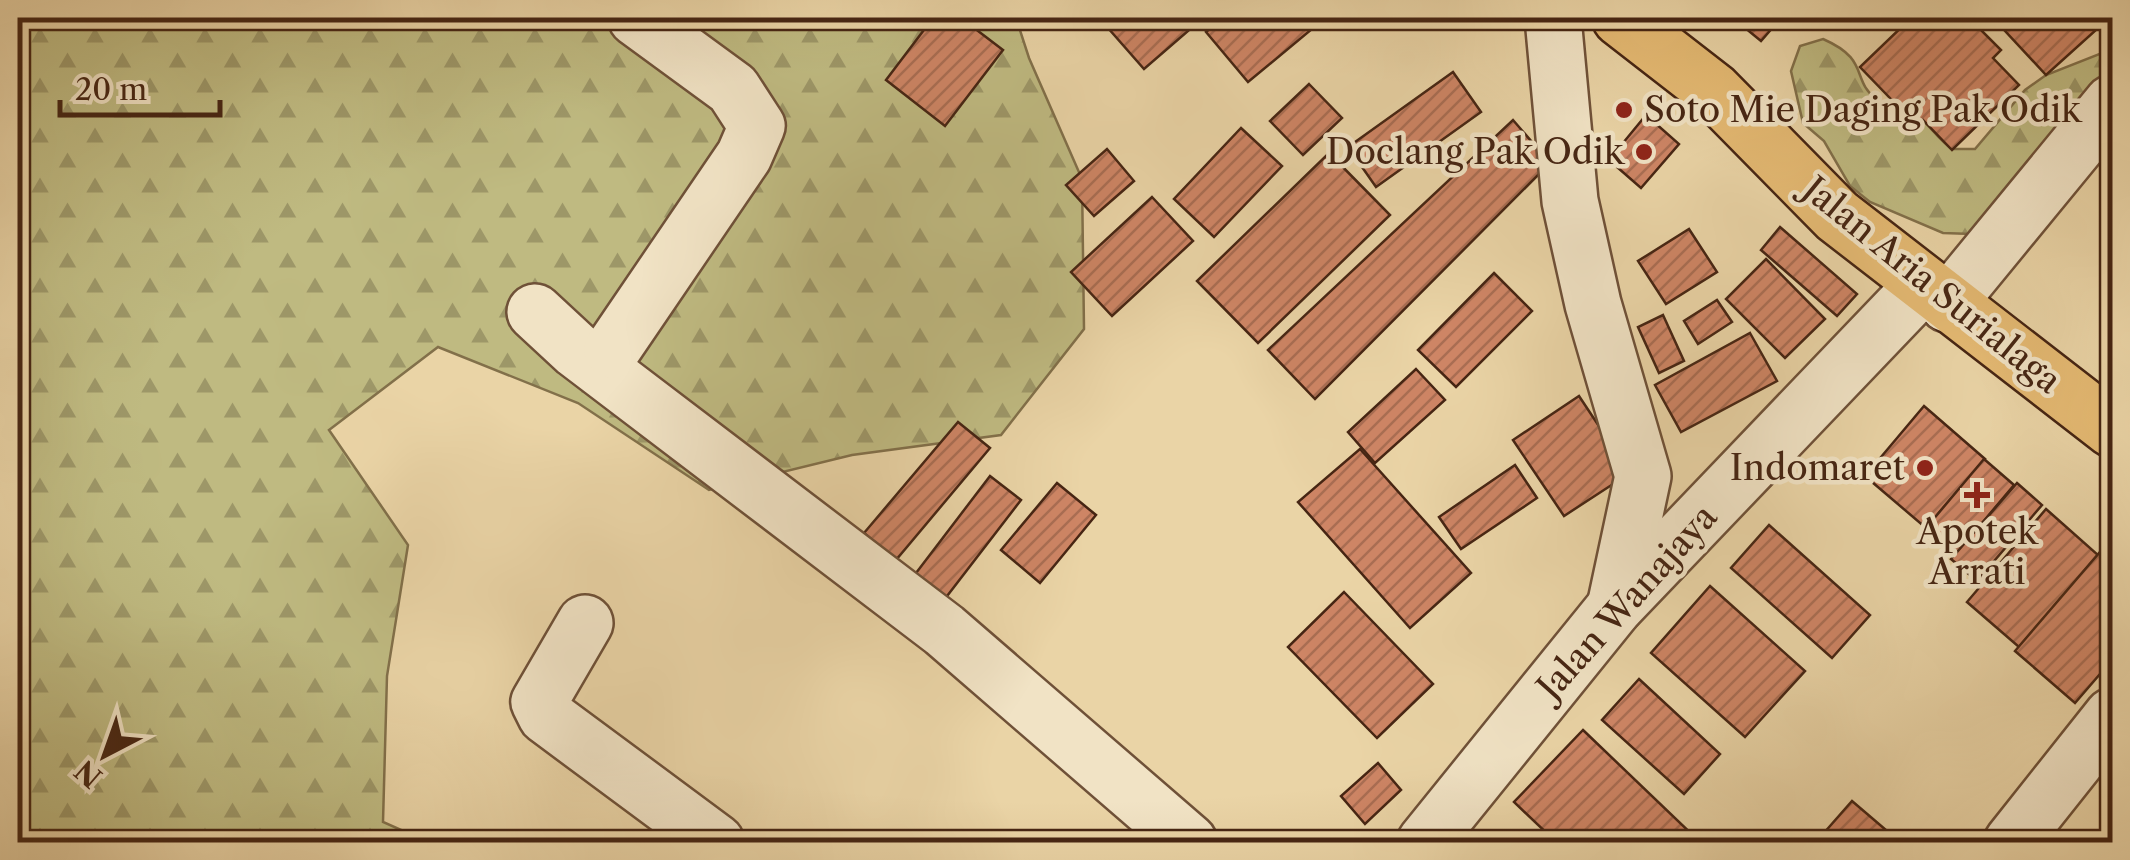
<svg xmlns="http://www.w3.org/2000/svg" width="2130" height="860" viewBox="0 0 2130 860" font-family="'Libre Caslon Text',serif">
	<defs>
		<pattern id="forest-firs" width="22" height="20" patternUnits="userSpaceOnUse" patternTransform="scale(2.5)"><rect width="22" height="20" fill="#bfba81"/><path d="M5 1l3.5 6h-7zM16 11l3.5 6h-7z" fill="#9d9768"/></pattern>
		<pattern id="building-hatch" width="6" height="6" patternUnits="userSpaceOnUse" patternTransform="scale(2.5)"><rect width="6" height="6" fill="#ce8565"/><path d="M-1 1l2-2M0 6l6-6M5 7l2-2" fill="none" stroke="#a96d52"/></pattern>
	</defs>
	<rect width="100%" height="100%" fill="#ead4a6"/>
	<filter id="stains"><feTurbulence type="fractalNoise" baseFrequency=".002" numOctaves="4"/><feColorMatrix values="0 0 0 0 .2 0 0 0 0 .09 0 0 0 0 .02 0 0 0 .5 -.17"/></filter>
	<radialGradient id="worn" r=".72"><stop offset=".6" stop-color="#630" stop-opacity="0"/><stop offset="1" stop-color="#630" stop-opacity=".3"/></radialGradient>
	<g fill="url(#forest-firs)" stroke="#82704a" stroke-width="2.5">
		<path d="M18,18H1016L1029,58L1082,179L1084,329L1001,435L852,455L709,490L578,403L438,347L329,430L408,545L387,676L383,822L428,842H18Z"/>
		<path d="M1823,39C1871,60 1850,79 1877,100C1885,106 1897,104 1906,108C1925,117 1935,137 1952,149H1975L2025,90L2046,75L2112,49V122L1972,234L1943,233L1870,202L1850,186L1824,141L1803,123L1791,71L1800,46Z"/>
	</g>
	<g fill="url(#building-hatch)" stroke="#462513" stroke-width="2.5">
		<path d="M933,18H961L1003,50L945,126L886,80Z"/>
		<path d="M1104,18H1203L1144,69L1101,20Z"/>
		<path d="M1223,18H1323L1324,19L1248,82L1206,32Z"/>
		<path d="M1733,18H1781L1761,41Z"/>
		<path d="M1911,18H1969L2001,50L1993,58L2019,85L1952,150L1923,120L1917,126L1860,67Z"/>
		<path d="M1993,18H2084L2096,30L2046,75Z"/>
		<path d="M1453,72L1481,112L1376,187L1348,147Z"/>
		<path d="M1309,84L1342,118L1303,155L1270,121Z"/>
		<path d="M1646,115L1679,144L1641,188L1609,160Z"/>
		<path d="M1513,120L1550,163L1315,399L1268,350Z"/>
		<path d="M1241,128L1282,166L1214,237L1174,199Z"/>
		<path d="M1107,149L1134,181L1094,216L1066,185Z"/>
		<path d="M1329,153L1390,215L1258,343L1197,281Z"/>
		<path d="M1152,197L1193,241L1112,316L1071,272Z"/>
		<path d="M1780,227L1857,294L1837,316L1761,250Z"/>
		<path d="M1689,229L1717,272L1666,304L1638,261Z"/>
		<path d="M1766,259L1825,319L1785,358L1726,299Z"/>
		<path d="M1494,273L1532,311L1456,387L1418,350Z"/>
		<path d="M1717,300L1732,322L1698,344L1684,321Z"/>
		<path d="M1663,315L1684,361L1659,373L1638,327Z"/>
		<path d="M1750,333L1777,381L1681,432L1655,385Z"/>
		<path d="M1416,369L1445,400L1375,463L1348,432Z"/>
		<path d="M1579,396L1630,473L1564,516L1513,440Z"/>
		<path d="M1924,406L1985,459L1926,528L1865,476Z"/>
		<path d="M958,422L990,448L896,560L864,533Z"/>
		<path d="M1360,449L1471,573L1410,628L1298,502Z"/>
		<path d="M1984,459L2014,485L1956,554L1926,528Z"/>
		<path d="M1515,465L1537,498L1461,549L1439,517Z"/>
		<path d="M990,476L1021,500L944,600L913,577Z"/>
		<path d="M1057,483L1096,515L1040,583L1001,550Z"/>
		<path d="M2017,483L2042,505L1977,581L1951,559Z"/>
		<path d="M2046,509L2098,555L2019,647L1967,602Z"/>
		<path d="M1769,525L1870,615L1832,658L1731,568Z"/>
		<path d="M2112,538V660L2075,703L2015,651Z"/>
		<path d="M1710,586L1805,671L1745,737L1651,653Z"/>
		<path d="M1344,592L1433,684L1377,738L1288,647Z"/>
		<path d="M1639,679L1720,754L1684,794L1602,720Z"/>
		<path d="M1583,730L1700,842H1556L1514,802Z"/>
		<path d="M1378,763L1401,790L1365,824L1341,796Z"/>
		<path d="M1852,801L1900,842H1816Z"/>
	</g>
	<g fill="none" stroke-linecap="round" stroke-linejoin="round">
		<defs>
			<g id="minor">
				<path d="M1553,18L1570,201L1593,304L1643,476L1615,607"/>
				<path d="M1947,304L2112,103"/>
				<path d="M535,312L576,350L944,630L1189,842"/>
				<path d="M612,350L744,156L757,126L733,89L636,18"/>
				<path d="M585,623L539,702L546,716L716,842"/>
				<path d="M1425,842L1615,607L1923,285"/>
				<path d="M2012,842L2112,716"/>
			</g>
			<path id="primary" d="M1620,18L1714,91L1837,216L2112,429"/>
		</defs>
		<use href="#minor" stroke="#6f5138" stroke-width="60"/>
		<use href="#primary" stroke="#462513" stroke-width="60"/>
		<use href="#minor" stroke="#f1e3c5" stroke-width="55"/>
		<use href="#primary" stroke="#e5ba73" stroke-width="55"/>
	</g>
	<g fill="#8f2418" stroke="#f1e3c5" stroke-width="4">
		<circle cx="1624" cy="110" r="10"/>
		<circle cx="1644" cy="152" r="10"/>
		<circle cx="1925" cy="468" r="10"/>
		<path d="M1972 480h10v10h10v10h-10v10h-10v-10h-10v-10h10z"/>
	</g>
	<g text-anchor="middle" stroke-width="9" stroke-linejoin="round" paint-order="stroke">
		<g font-size="35" fill="#462513" stroke="#f1e3c5" text-anchor="end">
			<text x="1644" y="122" text-anchor="start">Soto Mie Daging Pak Odik</text>
			<text x="1624" y="164">Doclang Pak Odik</text>
			<text x="1905" y="480">Indomaret</text>
			<text x="1977" y="544" text-anchor="middle">Apotek<tspan x="1977" dy="40">Arrati</tspan></text>
		</g>
		<g font-size="35" fill="#462513" stroke="#f1e3c5">
			<text transform="translate(1932 285) rotate(39)" y="12">Jalan Aria Surialaga</text>
			<text transform="translate(1627 602) rotate(-48)" y="12">Jalan Wanajaya</text>
		</g>
	</g>
	<rect width="2130" height="860" fill="none" stroke="#ead4a6" stroke-width="60"/>
	<rect x="20" y="20" width="2090" height="820" fill="none" stroke="#462513" stroke-width="5"/>
	<rect x="30" y="30" width="2070" height="800" fill="none" stroke="#462513" stroke-width="2.5"/>
	<g transform="translate(105 755) rotate(221)" stroke="#f1e3c5" stroke-width="8" paint-order="stroke">
	<path d="M0-8L18 38L0 25L-18 38Z" fill="#462513"/>
	<text y="-15" font-size="28" font-weight="bold" text-anchor="middle" fill="#462513">N</text>
	</g>
	<path d="M60 100v15h160v-15" fill="none" stroke="#462513" stroke-width="5"/>
	<text x="75" y="100" font-size="30" fill="#462513" stroke="#f1e3c5" stroke-width="8" paint-order="stroke">20 m</text>
	<rect width="100%" height="100%" filter="url(#stains)"/>
	<rect width="100%" height="100%" fill="url(#worn)"/>
</svg>
